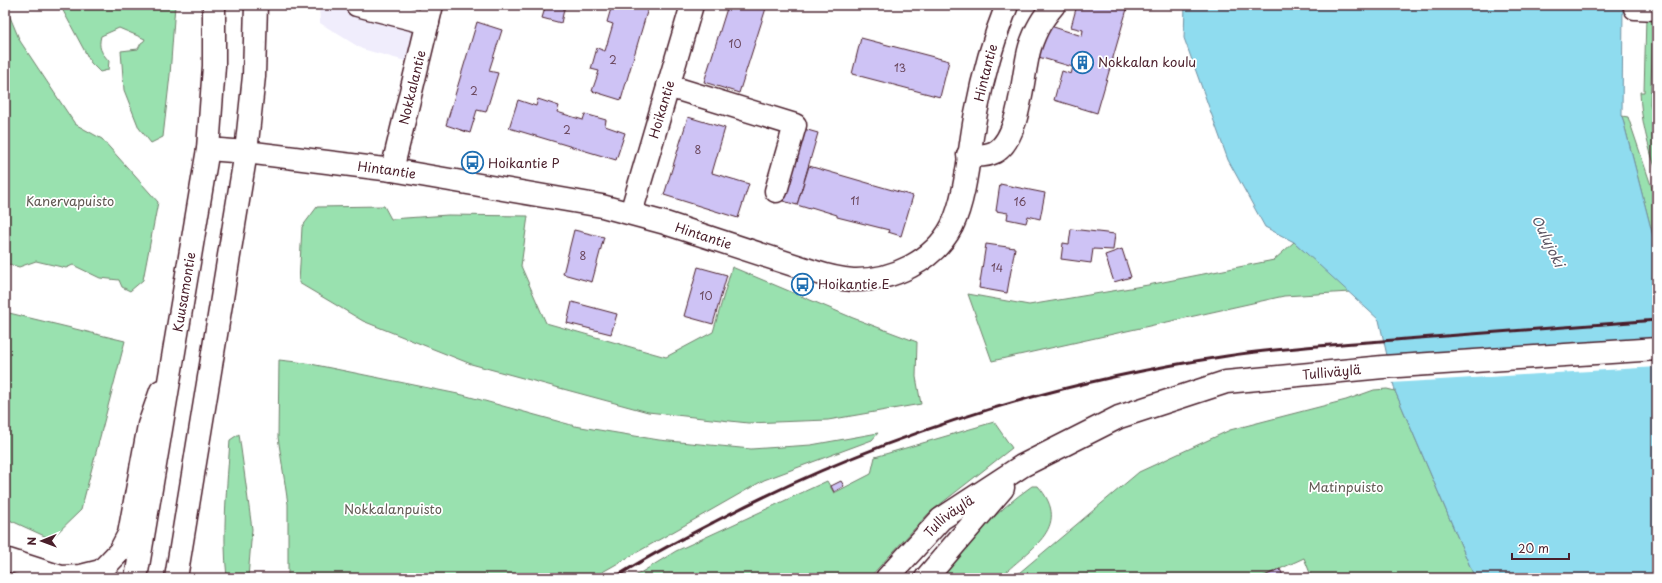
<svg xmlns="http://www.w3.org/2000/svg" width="1662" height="583" viewBox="0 0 1662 583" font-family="'Playpen Sans',sans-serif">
	<rect width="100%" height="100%" fill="#fff"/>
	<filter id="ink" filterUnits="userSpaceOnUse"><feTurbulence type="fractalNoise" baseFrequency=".025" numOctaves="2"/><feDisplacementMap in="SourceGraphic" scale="8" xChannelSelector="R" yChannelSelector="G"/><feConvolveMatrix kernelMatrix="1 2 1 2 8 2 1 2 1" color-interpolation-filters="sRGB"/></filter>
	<g filter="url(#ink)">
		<g fill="#f0edfc">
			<path d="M319,5H420L409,62L362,49L320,23Z"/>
			<path d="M1654,5H1657V128L1650,104Z"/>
		</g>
		<g fill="#99e1af" stroke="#72806d">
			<path d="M5,5L20,41L75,124L102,139L158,202L143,280L130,291L122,287L119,280L100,278L73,265L66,268L36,261L19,267L5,263Z"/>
			<path d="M60,5H175L170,75L163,137L151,143L139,128L124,90L121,51L138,49L141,43L144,41L145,39L119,28L101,36C98,48 101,52 109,61L108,70L100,72L91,63Z"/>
			<path d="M1646,17L1657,18V36H1653L1650,104L1657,128V173C1648,146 1641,121 1640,92H1644Z"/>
			<path d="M1622,116L1628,117L1657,203V252Z"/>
			<path d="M384,206L391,219L448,215L528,216L521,266L546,323L666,357L713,332L732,267L853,318L917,342L916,377L921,404L828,420L748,423L648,412L471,364L363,321L299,283L302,227L317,207Z"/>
			<path d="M1294,242L1350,292L1284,296L992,361L968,294L1029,305L1148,285L1274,260Z"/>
			<path d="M5,312L125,341L81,510L51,539L5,518Z"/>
			<path d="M279,360L306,363L463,395L575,426L659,440L751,449L811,445L878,433L872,440L764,480L592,578H290L288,576V504L278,437Z"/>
			<path d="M1387,389L1395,391L1475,578H1312L1304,558L1260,578H1013L1139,472L1230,430L1346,400L1374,390Z"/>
			<path d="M994,422L1012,448L929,513L869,578H632L676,551L827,481L834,493L871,474L875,457Z"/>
			<path d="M239,434L252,529L248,578H227C222,532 227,486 230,440Z"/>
			<path d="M1032,486H1038C1075,529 1026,550 1000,578H940C967,543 996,511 1032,486Z"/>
		</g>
		<path fill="#8fdcef" stroke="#7390a1" d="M1185,5H1623L1622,116L1657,252V578H1475L1395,391L1379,320L1294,242L1265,227L1228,160L1184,38Z"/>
		<path fill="#fff" d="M1657,349V367L1391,383L1387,367Z"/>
		<g fill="#cec3f5" stroke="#4a1f2b">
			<path d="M546,5H565L561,23L542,18Z"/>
			<path d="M612,5H649L621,100L592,91L599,71L591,69L597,48L605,51L613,24L607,22Z"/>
			<path d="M728,5H767L739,93L704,82Z"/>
			<path d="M1077,5H1112L1127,9L1097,113L1054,100L1062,71L1071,74L1073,67L1035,56L1044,24L1082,36L1083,30L1071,27Z"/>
			<path d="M477,22L502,30L489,71L498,73L486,112L477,110L470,133L446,125Z"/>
			<path d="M861,38L949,61L940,97L852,74Z"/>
			<path d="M538,99L559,106L557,112L583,120L585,114L606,120L605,126L625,133L616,160L509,128L518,100L536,106Z"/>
			<path d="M688,117L725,128L712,173L749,184L738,218L664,195Z"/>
			<path d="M804,129L818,133L797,205L783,201Z"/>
			<path d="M809,166L913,196L901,236L888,232L889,230L837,217V215L811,207L810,209L797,205Z"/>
			<path d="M1000,184L1045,193L1040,219L1028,216L1026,223L1007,219L1008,213L996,211Z"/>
			<path d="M1071,229L1115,234L1113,250L1093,249L1091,263L1061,259L1063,243L1069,244Z"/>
			<path d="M574,230L604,237L592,282L563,274Z"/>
			<path d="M986,244L1015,248L1007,293L979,288Z"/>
			<path d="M1122,249L1131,277L1114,282L1105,255Z"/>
			<path d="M698,267L727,275L713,324L684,316Z"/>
			<path d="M572,302L617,314L611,334L567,323Z"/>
			<path d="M841,481L844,486L834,492L831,486Z"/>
			<path d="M1280,569L1284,578H1260Z"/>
		</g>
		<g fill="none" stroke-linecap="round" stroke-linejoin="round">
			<defs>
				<g id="minor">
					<path d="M357,5L428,23"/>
					<path d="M1635,8L1657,9"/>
					<path d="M668,86L795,125L776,191"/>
					<path id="s1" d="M208,149L246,152L392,170L602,206L665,223L815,272C827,276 840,279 853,280C892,281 934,261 952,226C967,195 969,147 976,113C983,76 993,40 1007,5"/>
					<path d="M968,155C977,156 987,156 995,152C1021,138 1022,73 1030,47C1036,29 1042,19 1054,5"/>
					<path id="s2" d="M392,170L432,5"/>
					<path id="s3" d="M631,213L692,5"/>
				</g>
				<g id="major">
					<path d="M5,559L61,577L81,576L101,571L120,551L129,534L149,425L161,391"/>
					<path id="s4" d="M887,578L941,519L1022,466L1119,417L1226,382L1383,367L1657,349"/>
					<path d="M926,578L1003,488"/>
				</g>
				<g id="highway">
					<path id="s5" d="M136,578L208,149L214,66V5"/>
					<path d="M176,578L246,152L254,76L256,5"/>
				</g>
			</defs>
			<use href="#minor" stroke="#4a1f2b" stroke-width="25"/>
			<use href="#major" stroke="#4a1f2b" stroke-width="25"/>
			<use href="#highway" stroke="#4a1f2b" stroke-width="25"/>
			<use href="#minor" stroke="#fff" stroke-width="22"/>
			<use href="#major" stroke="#fff" stroke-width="22"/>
			<use href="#highway" stroke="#fff" stroke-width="22"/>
			<path stroke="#4a1f2b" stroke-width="3" d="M614,578C646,557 681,539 714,522C874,438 1048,383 1227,356C1286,347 1346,344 1406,339C1490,333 1573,326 1657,320"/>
		</g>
	</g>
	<defs>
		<symbol id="building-ring" viewBox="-11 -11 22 22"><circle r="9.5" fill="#fff" stroke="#1f6fb2" stroke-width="1.5"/><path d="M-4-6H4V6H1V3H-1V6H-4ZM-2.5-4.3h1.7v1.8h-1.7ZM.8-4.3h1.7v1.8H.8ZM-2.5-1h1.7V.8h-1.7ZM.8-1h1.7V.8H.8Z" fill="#1f6fb2"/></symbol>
		<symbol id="bus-ring" viewBox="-11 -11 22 22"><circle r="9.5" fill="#fff" stroke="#1f6fb2" stroke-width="1.5"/><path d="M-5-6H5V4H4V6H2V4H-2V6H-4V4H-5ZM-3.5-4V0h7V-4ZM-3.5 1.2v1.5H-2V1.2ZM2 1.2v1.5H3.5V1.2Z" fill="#1f6fb2"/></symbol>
	</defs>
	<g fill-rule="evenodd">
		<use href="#building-ring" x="1070" y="50" width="25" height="25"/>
		<use href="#bus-ring" x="460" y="150" width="25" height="25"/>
		<use href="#bus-ring" x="790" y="272" width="25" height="25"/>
	</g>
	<g text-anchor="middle" stroke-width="3.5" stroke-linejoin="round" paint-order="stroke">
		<g font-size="11" fill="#6b485e">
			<text x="735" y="48">10</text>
			<text x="613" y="64">2</text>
			<text x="900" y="72">13</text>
			<text x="474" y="95">2</text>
			<text x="567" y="134">2</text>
			<text x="698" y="154">8</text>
			<text x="855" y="205">11</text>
			<text x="1020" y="206">16</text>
			<text x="583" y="260">8</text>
			<text x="997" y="272">14</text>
			<text x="706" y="300">10</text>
		</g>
		<g font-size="13" fill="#4a1f2b" stroke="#fff" text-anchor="start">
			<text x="1098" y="67">Nokkalan koulu</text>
			<text x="488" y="168">Hoikantie P</text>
			<text x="818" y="289">Hoikantie E</text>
		</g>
		<g font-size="13" fill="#4a1f2b" stroke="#fff">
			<text dy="5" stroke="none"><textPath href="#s1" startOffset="936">Hintantie</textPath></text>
			<text dy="5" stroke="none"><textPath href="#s2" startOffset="85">Nokkalantie</textPath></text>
			<text dy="5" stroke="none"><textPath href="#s3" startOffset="108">Hoikantie</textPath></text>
			<text dy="5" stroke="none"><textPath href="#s1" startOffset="180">Hintantie</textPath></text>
			<text dy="5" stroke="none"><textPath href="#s1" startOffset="504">Hintantie</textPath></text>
			<text dy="5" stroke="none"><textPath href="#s5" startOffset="290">Kuusamontie</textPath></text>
			<text dy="5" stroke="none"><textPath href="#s4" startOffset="504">Tulliväylä</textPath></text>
			<text dy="5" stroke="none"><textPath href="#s4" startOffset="88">Tulliväylä</textPath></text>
		</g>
		<g font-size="13" fill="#625953" stroke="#fff">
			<text x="70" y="206">Kanervapuisto</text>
			<text x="1346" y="492">Matinpuisto</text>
			<text x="393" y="514">Nokkalanpuisto</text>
		</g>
		<g font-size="14" font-style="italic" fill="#5f5866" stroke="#fff">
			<text transform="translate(1548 241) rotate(64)" y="5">Oulujoki</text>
		</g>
	</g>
	<rect width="1662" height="583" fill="none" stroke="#fff" stroke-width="20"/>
	<rect x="10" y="10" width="1642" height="563" fill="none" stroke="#4a1f2b" stroke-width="1.5" filter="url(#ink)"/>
	<g transform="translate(42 541) rotate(269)" stroke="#ffffff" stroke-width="3" paint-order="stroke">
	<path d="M0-3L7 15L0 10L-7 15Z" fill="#4a1f2b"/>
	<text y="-6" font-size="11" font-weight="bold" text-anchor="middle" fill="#4a1f2b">N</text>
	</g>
	<path d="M1512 553v6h57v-6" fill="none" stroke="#4a1f2b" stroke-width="2"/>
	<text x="1518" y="553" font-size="12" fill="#4a1f2b" stroke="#ffffff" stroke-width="3" paint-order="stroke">20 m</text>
</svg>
